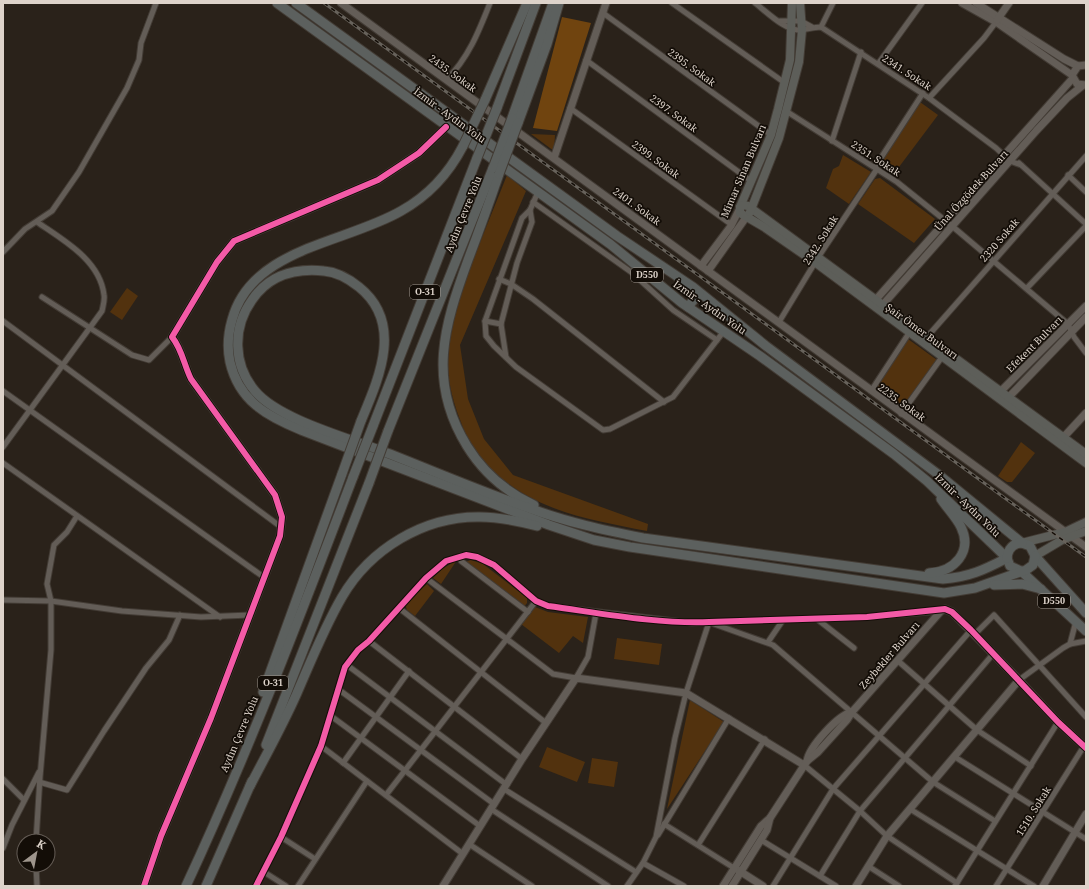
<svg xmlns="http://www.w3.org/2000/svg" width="1089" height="889" viewBox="0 0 1089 889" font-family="'Noto Serif',serif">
	<rect width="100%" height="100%" fill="#2a221a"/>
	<g fill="#52320e">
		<path d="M920,102L938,115L893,175L878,164Z"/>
		<path d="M531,134L555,135L554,151Z"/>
		<path d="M843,155L871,172L849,204L826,188L833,169L839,166Z"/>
		<path d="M507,175L526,191L460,345L468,399L484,439L513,475L648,524L647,531C591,520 538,512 494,472C484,463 474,452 468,439C464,432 462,424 459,417C450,393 445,366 448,340C451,321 458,302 464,285C477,248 493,211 507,175Z"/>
		<path d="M880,178L935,219L914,243L858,204L875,179Z"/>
		<path d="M127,288L138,296L122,320L110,312Z"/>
		<path d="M908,339L937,360L904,407L876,385Z"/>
		<path d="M1021,442L1035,453L1012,482H1007L998,476Z"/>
		<path d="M457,560L441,584L433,578L442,569Z"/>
		<path d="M471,560L483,564L527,598V603L523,608L465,562Z"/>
		<path d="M427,584L434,591L415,616L407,610L405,604Z"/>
		<path d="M535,607L548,612L588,617L583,643L573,636L559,653L521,624Z"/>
		<path d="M617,638L662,644L659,665L614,659Z"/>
		<path d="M690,700L724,722L667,809Z"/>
		<path d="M547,747L585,762L577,782L539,767Z"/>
		<path d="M592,758L618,762L614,787L588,783Z"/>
	</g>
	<path fill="#70440f" d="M562,17L591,23L557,131L533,128Z"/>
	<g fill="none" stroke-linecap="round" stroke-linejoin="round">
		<defs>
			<g id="street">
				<path d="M672,3L785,83"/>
				<path d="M755,3C767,12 786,32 802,30C809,29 814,27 821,27L929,98L996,148L1010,161L1021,165"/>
				<path d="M603,13L771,135"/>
				<path d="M780,21H801L812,27"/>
				<path d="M821,27L833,3"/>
				<path d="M586,60L751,181"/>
				<path d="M878,64L922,3"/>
				<path d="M446,80C468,59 479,31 490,3"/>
				<path d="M929,98L984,38L996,22"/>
				<path d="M570,108L732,225"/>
				<path d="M786,111L897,182L952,226L1068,324L1074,337L1086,353"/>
				<path d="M832,141L861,52"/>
				<path d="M1019,163L1086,224"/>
				<path d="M875,167L923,93"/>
				<path d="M1068,175L1086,192"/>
				<path d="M538,192L530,210L522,218L485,321L486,336L494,346L516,367L603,430L610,429L673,397L724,331"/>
				<path d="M533,202L631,272L673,310L717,340"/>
				<path d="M3,252L25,229L52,211L79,172L127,88L139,60L141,43L156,3"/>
				<path d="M499,279L511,284L533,299L664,402"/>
				<path d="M1027,288L1086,226"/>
				<path d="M42,297L132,355L149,360L172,337"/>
				<path d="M3,321L281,527"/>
				<path d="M485,321L501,324"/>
				<path d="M779,322L819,256L877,169"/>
				<path d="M927,337L1086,156"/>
				<path d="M506,357L501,324L517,263L532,222L530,210"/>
				<path d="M3,391L265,578"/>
				<path d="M871,391L909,333"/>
				<path d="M901,414L942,357"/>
				<path d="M3,447L102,311C103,306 105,300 104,295C100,260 63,240 37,222"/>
				<path d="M3,463L220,617"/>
				<path d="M461,556V561L528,612"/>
				<path d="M426,578L553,674L576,678L588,657L596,613"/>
				<path d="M3,600L51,601L122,611L201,617L250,615"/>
				<path d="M399,608L546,723"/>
				<path d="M817,619L854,648"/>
				<path d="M714,624L773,645L933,782L995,821"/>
				<path d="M975,634L994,615L1086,717"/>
				<path d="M369,641L522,759"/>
				<path d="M768,642L783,620"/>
				<path d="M1070,644L1076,621"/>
				<path d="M897,660L977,730L1031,766"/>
				<path d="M347,665L507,785"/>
				<path d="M1019,680L1063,648L1070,644L1086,641"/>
				<path d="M338,689L494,804"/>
				<path d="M331,716L480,826"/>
				<path d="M321,746L463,854"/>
				<path d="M955,757L1086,839"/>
				<path d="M343,763L409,671"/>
				<path d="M804,765L860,811L887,836L957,883"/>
				<path d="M3,779L24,800"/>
				<path d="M39,782L67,790L104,731L146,668L169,640L180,615"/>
				<path d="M504,789L636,872"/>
				<path d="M386,795L536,601"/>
				<path d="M491,809L608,886"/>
				<path d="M910,809L1034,886"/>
				<path d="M664,824L734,868"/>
				<path d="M658,835L729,718"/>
				<path d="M281,837L315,859"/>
				<path d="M761,840L836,886"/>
				<path d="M36,841L40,777L51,650V601L47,584L54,545L67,532L77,516"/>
				<path d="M469,844L532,886"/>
				<path d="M698,845L765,739"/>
				<path d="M3,848L12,825L39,772"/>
				<path d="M643,863L684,886"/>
				<path d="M36,865L37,886"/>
				<path d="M868,866L899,886"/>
				<path d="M264,872L286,886"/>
				<path d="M820,876L860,811L993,654"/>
				<path d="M256,886L281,837L321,746L345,667L358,650L369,641L426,578L446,561L466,555L477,557L494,565L536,601L548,606L692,623L867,617L941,611"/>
				<path d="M298,886L367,781"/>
				<path d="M627,886L643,863L656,837L675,738L686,693L709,622"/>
				<path d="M773,886L833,789L971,630"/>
				<path d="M955,886L1058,722"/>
				<path d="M996,886L1084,746"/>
			</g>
			<g id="secondary">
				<path d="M341,3L1086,547"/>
				<path d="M962,3L996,22L1072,75"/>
				<path d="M976,3L1064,59L1078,66"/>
				<path d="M997,20L1009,3"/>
				<path d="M1086,85L1077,84L1072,75L1078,66L1086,65"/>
				<path d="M554,158L606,3"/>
				<path d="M701,266L731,226L740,208"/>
				<path d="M708,271L747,216"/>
				<path d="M872,304L1073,78"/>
				<path d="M879,309L1036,131L1067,98L1082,86"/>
				<path d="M997,395L1086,306"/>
				<path d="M1005,401L1086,317"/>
				<path d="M1060,441L1086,413"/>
				<path d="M807,761C809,747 838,715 852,712"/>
				<path d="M738,870L763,886"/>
				<path d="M144,886L161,836L211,718L280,536L282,517L275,495L191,379C184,365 182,349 172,337L217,262L234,241L378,180L419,153L446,127"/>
				<path d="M443,886L522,759L576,678L686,693L804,765"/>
				<path d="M723,886L761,826L770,818L807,761L818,752L847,720L852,712L941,611L945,609L952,612L1019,680L1058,722L1086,748"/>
				<path d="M732,886L767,830L770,818"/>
				<path d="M856,886L887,836L1019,680"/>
				<path d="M1043,886L1086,814"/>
			</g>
			<g id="primary">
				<path d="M792,3L790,60L778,109L771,135L740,207V213L764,227L816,263L1086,463"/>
				<path d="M740,207L743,205L748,206L1086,454"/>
				<path d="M750,212L779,138L799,62L802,30L800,3"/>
				<path d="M1022,543L1065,532L1086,522"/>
				<path d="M1035,556L1062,540L1086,531"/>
			</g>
			<g id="highway">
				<path d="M277,3L610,244L682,303L760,356L894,454L927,481L1007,558L1010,566L1021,571L1086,631"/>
				<path d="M296,3L617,236L693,287L766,346L939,475L1022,543L1030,546L1035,556L1086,613"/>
				<path d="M485,100L527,3"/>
				<path d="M497,108L536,3"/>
				<path d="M512,118L553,3"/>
				<path d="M518,123L547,44L559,3"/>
				<path d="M463,146C449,173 428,196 401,211C346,243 251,248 232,320C228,334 227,348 230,362C239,401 267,416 301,430L549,525L594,540L630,547L944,593L975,588L1026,570L1033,565L1035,556"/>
				<path d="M499,174C489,203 479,231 468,260C444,326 427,381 467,446C483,472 506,492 534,505"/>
				<path d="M688,307L699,293"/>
				<path d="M361,421C379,378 404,323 359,287C349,279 337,272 324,271C295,268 269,275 252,300C232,328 233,365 255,391C278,419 348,438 382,451C431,470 479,491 529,508C566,522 604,530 643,538L943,579C969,577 984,570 1007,558"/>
				<path d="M373,426L477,158"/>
				<path d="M388,431L493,168"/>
				<path d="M1007,558C1008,549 1013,543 1022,543"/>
				<path d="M929,573C954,572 973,552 961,527C956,517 947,508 941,499"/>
				<path d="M994,585L1022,584L1041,589"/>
				<path d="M263,692L342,474"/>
				<path d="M266,745L369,483"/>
				<path d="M250,786C266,755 283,725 297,693C311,661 324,628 342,597C370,549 424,516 480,517C500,517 518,521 537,526"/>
				<path d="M186,886C248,753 301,614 353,477"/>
				<path d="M206,886L252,781"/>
			</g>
		</defs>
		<use href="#street" stroke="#433c35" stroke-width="7"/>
		<use href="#secondary" stroke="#433c35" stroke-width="9"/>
		<use href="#primary" stroke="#433c35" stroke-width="10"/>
		<use href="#highway" stroke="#433c35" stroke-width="11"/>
		<use href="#street" stroke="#635d57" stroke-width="5"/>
		<use href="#secondary" stroke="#635d57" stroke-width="7"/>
		<use href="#primary" stroke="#5d5e59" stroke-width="8"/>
		<use href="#highway" stroke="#5c605e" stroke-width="9"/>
		<defs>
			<path id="rail" d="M324,3L1086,557"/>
		</defs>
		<use href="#rail" stroke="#67625b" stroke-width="3"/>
		<use href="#rail" stroke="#130d07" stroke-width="1.5" stroke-dasharray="4.5" stroke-linecap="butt"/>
		<defs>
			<g id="highway-bridge">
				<path d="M463,146L485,100"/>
				<path d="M477,158L497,108"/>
				<path d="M493,168L512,118"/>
				<path d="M499,174L518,123"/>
				<path d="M342,474L361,421"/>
				<path d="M353,477L373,426"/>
				<path d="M369,483L388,431"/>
			</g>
		</defs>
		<use href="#highway-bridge" stroke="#433c35" stroke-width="11" stroke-linecap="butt"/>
		<use href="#highway-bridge" stroke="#5c605e" stroke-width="9"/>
		<defs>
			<g id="cycleway">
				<path d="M144,886L161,836L211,718L280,536L282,517L275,495L191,379C184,365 182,349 172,337L217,262L234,241L378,180L419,153L446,127"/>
				<path d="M256,886L281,837L321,746L345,667L358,650L369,641L426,578L446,561L466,555L477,557L494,565L536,601L548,606C600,613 656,624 709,622L867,617L945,609L952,612L971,630L1058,722L1086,748"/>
			</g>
		</defs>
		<use href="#cycleway" stroke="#130d07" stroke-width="8"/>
		<use href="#cycleway" stroke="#f35aa7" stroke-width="6"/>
	</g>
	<g text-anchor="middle" stroke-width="3.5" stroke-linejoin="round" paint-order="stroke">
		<g fill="#130d07" stroke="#a09890" stroke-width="1">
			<rect x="631" y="268" width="32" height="14" rx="3"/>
			<rect x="410" y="285" width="30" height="14" rx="3"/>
			<rect x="1038" y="594" width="32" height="14" rx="3"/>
			<rect x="258" y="676" width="30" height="14" rx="3"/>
		</g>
		<g font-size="9" font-weight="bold" fill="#ddd3ca">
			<text x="647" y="278">D550</text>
			<text x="425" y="295">O-31</text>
			<text x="1054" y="604">D550</text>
			<text x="273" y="686">O-31</text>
		</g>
		<g font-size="10" fill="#ddd3ca" stroke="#130d07">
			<text transform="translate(692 67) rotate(36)" y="4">2395. Sokak</text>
			<text transform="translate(907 72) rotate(33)" y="4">2341. Sokak</text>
			<text transform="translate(453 73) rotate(36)" y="4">2435. Sokak</text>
			<text transform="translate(674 113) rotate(36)" y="4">2397. Sokak</text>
			<text transform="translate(450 115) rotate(36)" y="4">İzmir - Aydın Yolu</text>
			<text transform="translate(876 158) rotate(33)" y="4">2351. Sokak</text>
			<text transform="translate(656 159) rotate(36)" y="4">2399. Sokak</text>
			<text transform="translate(743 171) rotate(-67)" y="4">Mimar Sinan Bulvarı</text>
			<text transform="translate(971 190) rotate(-48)" y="4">Ünal Özgödek Bulvarı</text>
			<text transform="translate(637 206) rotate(36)" y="4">2401. Sokak</text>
			<text transform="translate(463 214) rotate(-68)" y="4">Aydın Çevre Yolu</text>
			<text transform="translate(820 240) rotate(-58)" y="4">2342. Sokak</text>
			<text transform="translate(999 240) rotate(-49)" y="4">2320 Sokak</text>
			<text transform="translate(710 307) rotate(35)" y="4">İzmir - Aydın Yolu</text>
			<text transform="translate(922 331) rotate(36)" y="4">Şair Ömer Bulvarı</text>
			<text transform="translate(1034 344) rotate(-45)" y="4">Efekent Bulvarı</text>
			<text transform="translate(902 402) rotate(36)" y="4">2235. Sokak</text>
			<text transform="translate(968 505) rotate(44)" y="4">İzmir - Aydın Yolu</text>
			<text transform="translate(889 655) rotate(-49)" y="4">Zeybekler Bulvarı</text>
			<text transform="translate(239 734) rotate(-67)" y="4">Aydın Çevre Yolu</text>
			<text transform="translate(1033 811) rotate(-58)" y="4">1510. Sokak</text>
		</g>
	</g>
	<rect width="1089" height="889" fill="none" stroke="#ddd3ca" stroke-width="8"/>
	<g transform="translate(36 853) rotate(32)"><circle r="19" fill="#130d07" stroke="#645c55"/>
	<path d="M0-3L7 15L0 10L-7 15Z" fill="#9e958c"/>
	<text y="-6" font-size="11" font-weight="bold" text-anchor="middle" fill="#ddd3ca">K</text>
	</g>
</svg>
